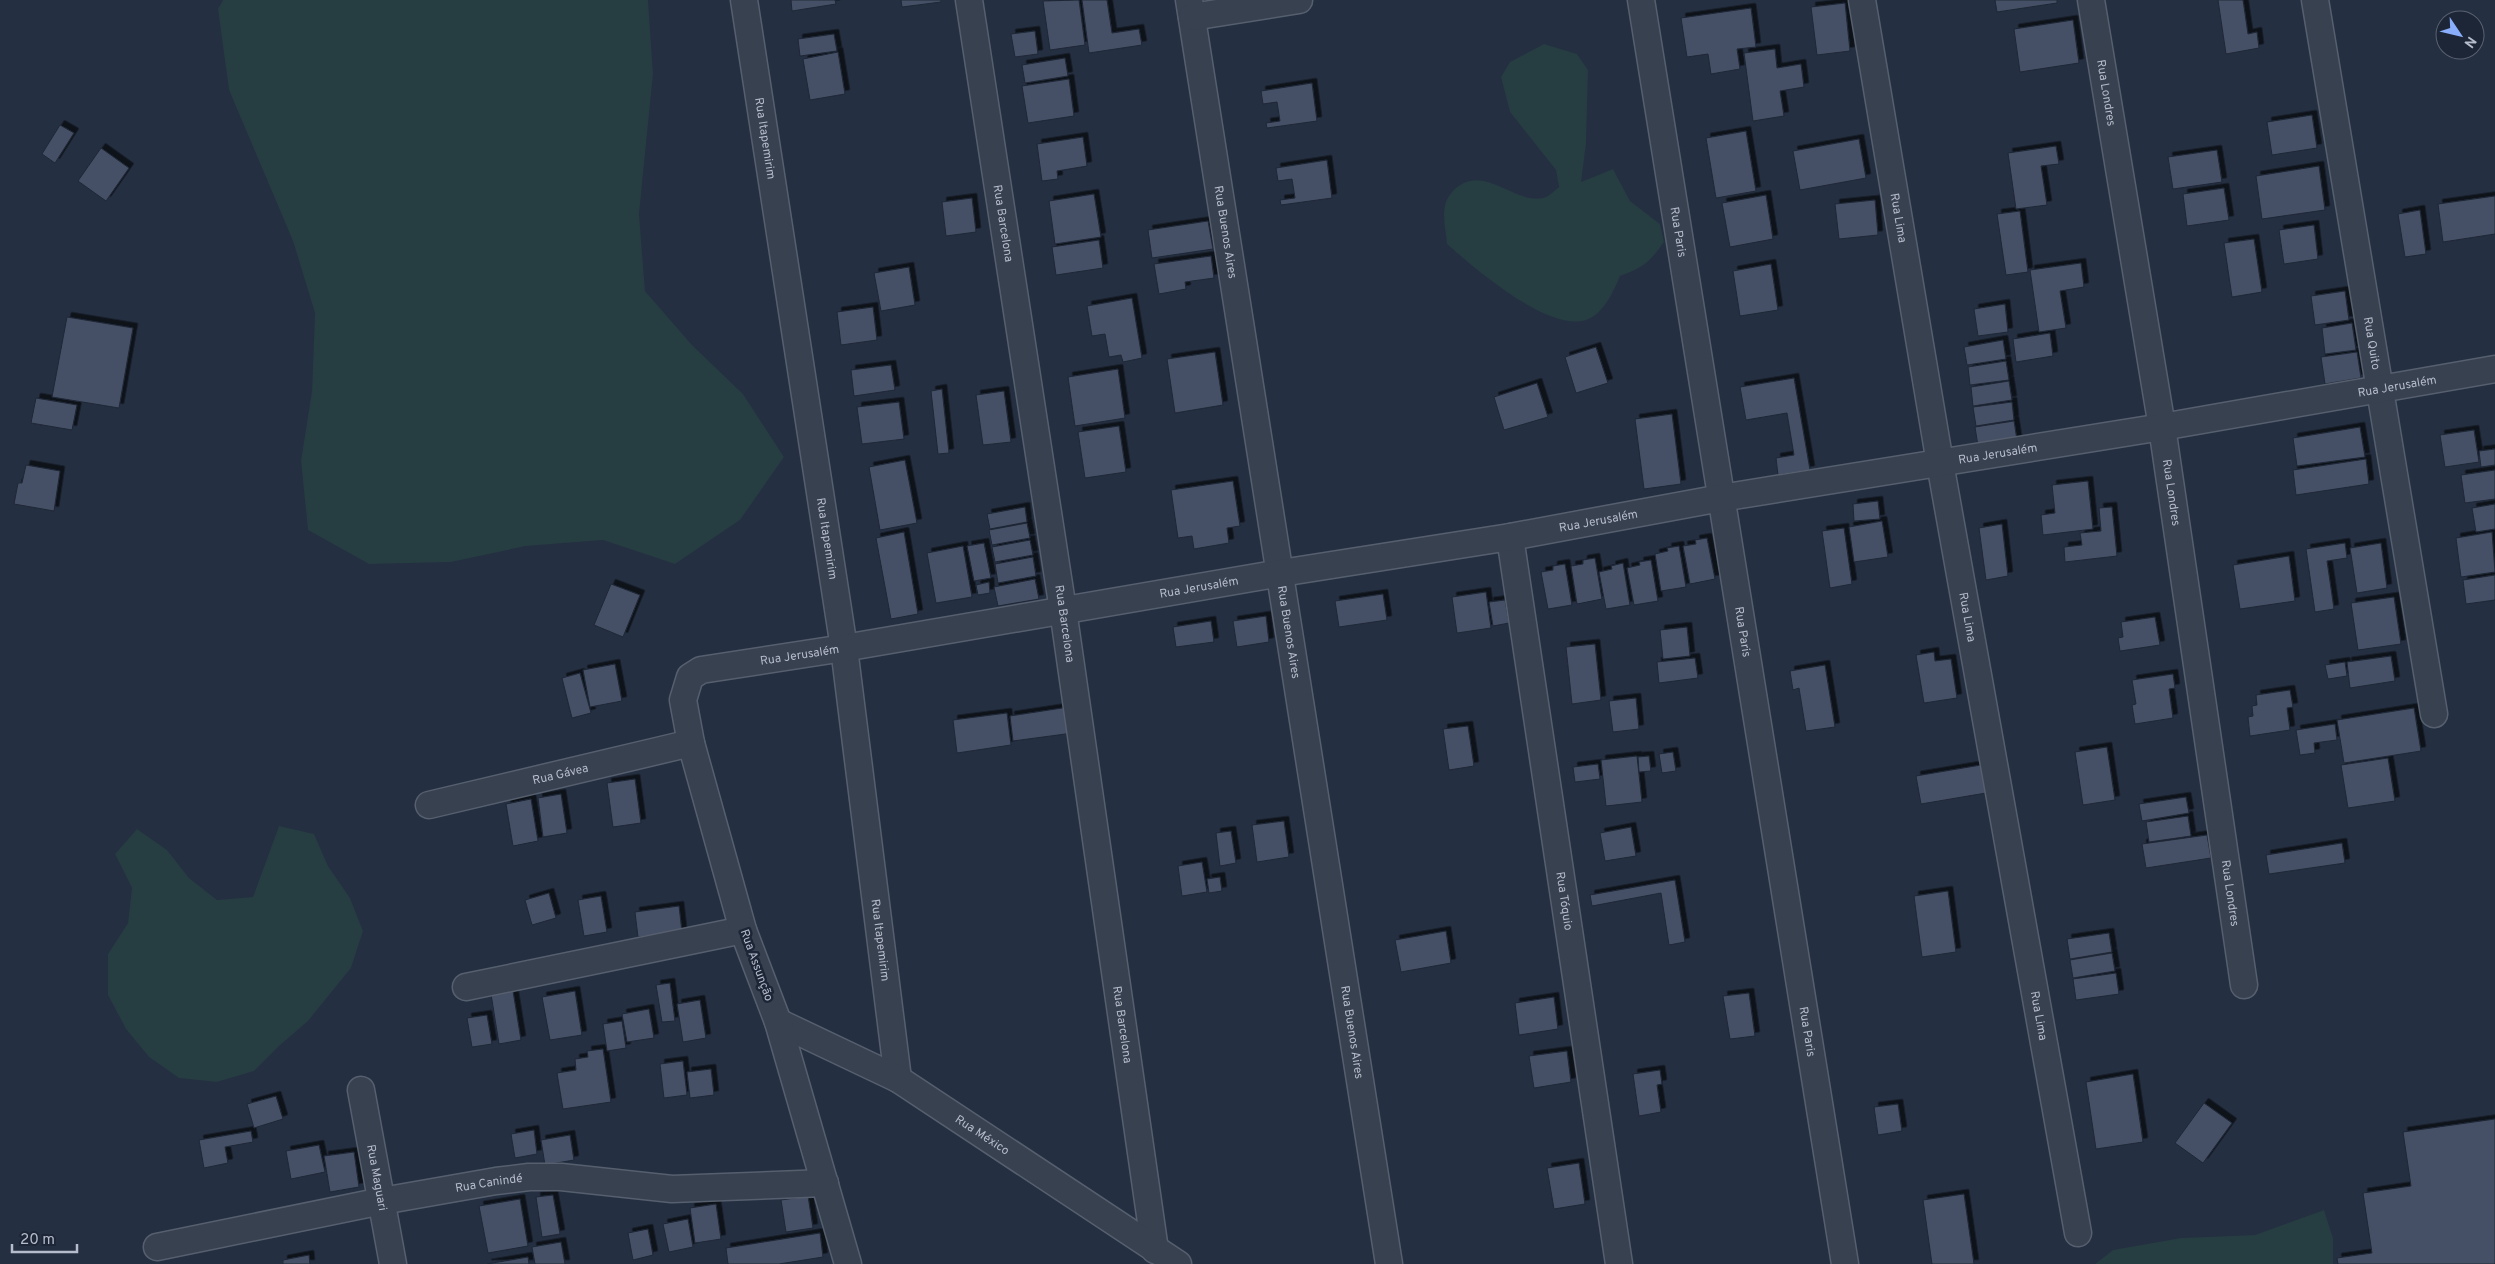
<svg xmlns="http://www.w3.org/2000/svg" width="2495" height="1264" viewBox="0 0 2495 1264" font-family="Overpass,sans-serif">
	<defs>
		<filter id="shadow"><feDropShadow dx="4.5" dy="-4.5" stdDeviation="0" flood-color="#0009"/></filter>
	</defs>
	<rect width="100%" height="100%" fill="#242f41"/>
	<g fill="#263d42">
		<path d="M223,0H648L653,74L639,214L645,291L692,345L743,394L784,457L740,520L675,564L603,540L526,546L451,562L369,564L308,530L301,461L312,391L315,313L293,241L229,90L218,9Z"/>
		<path d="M1544,44L1577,54L1588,70L1586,144L1581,182L1613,169L1630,201L1660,224L1664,242C1650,262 1643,268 1620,276C1614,291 1603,315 1586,320C1548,332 1475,269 1447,244C1445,223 1438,203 1456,188C1485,164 1514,204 1543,198C1549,197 1555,190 1559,187L1556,170L1510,112L1501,77L1510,62Z"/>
		<path d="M279,826L314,834L328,866L350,898L363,931L351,968L308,1021L279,1046L254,1071L217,1082L179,1078L149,1057L126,1029L108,995V954L128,923L132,888L115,854L137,829L167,850L189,878L217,900L253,897Z"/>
		<path d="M2324,1210L2333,1238V1264H2095L2113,1250L2181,1238L2255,1235Z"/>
	</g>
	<g fill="#455065" stroke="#1f2837" filter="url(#shadow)">
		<path d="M791,0H835L836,4L792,11Z"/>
		<path d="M901,0H941V2L902,7Z"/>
		<path d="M1079,0L1085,45L1050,50L1043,1Z"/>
		<path d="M1082,0H1107L1112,33L1139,29L1142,45L1089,53Z"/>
		<path d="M1995,0H2057V3L1997,12Z"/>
		<path d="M2218,0H2243L2248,34L2257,32L2259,48L2226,54Z"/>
		<path d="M1845,3L1850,51L1817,55L1811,7Z"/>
		<path d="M1751,8L1756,47L1737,49L1740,69L1711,74L1708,54L1687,57L1681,18Z"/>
		<path d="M2073,20L2079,63L2020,72L2014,29Z"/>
		<path d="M1035,31L1038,54L1015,57L1011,34Z"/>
		<path d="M834,34L837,51L800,56L798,39Z"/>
		<path d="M1775,49L1777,68L1801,64L1804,87L1780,91L1784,116L1753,121L1744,53Z"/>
		<path d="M838,52L845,94L810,100L803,59Z"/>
		<path d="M1065,58L1068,76L1025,83L1022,65Z"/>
		<path d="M1069,79L1074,116L1028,123L1022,86Z"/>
		<path d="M1312,83L1317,121L1267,128L1266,123L1280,121L1277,102L1263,104L1261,91Z"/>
		<path d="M2312,115L2317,148L2272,155L2267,122Z"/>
		<path d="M60,125L74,133L55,163L42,154Z"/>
		<path d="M1746,131L1756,191L1716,198L1706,138Z"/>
		<path d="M1083,137L1087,166L1057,171L1058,179L1042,181L1037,144Z"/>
		<path d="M1859,139L1866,178L1800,190L1793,151Z"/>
		<path d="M2056,146L2059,164L2041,166L2047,205L2016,209L2008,153Z"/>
		<path d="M101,148L129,168L106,201L78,181Z"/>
		<path d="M2217,150L2222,182L2173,189L2168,157Z"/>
		<path d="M1327,160L1332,198L1281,205L1280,200L1295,198L1292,179L1278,181L1276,168Z"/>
		<path d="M2319,166L2325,210L2262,219L2256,176Z"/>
		<path d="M2224,188L2229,220L2187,226L2183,194Z"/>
		<path d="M1094,194L1101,237L1055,244L1049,201Z"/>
		<path d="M1766,195L1773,239L1730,247L1722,203Z"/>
		<path d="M2495,196V234L2443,242L2438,204Z"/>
		<path d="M972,198L976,232L946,236L942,202Z"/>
		<path d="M1875,200L1878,235L1839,239L1835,204Z"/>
		<path d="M2420,210L2426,254L2405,257L2398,214Z"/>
		<path d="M2020,211L2028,272L2006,275L1997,214Z"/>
		<path d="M1208,221L1213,249L1152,258L1148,230Z"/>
		<path d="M2314,225L2318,259L2284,264L2279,230Z"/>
		<path d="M2254,239L2262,292L2232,297L2224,243Z"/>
		<path d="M1099,240L1103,268L1056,275L1052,247Z"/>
		<path d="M1211,256L1214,278L1185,282L1186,289L1159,294L1154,264Z"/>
		<path d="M2081,263L2084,287L2060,291L2066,328L2039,332L2030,270Z"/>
		<path d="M1771,264L1778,310L1740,316L1733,271Z"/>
		<path d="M909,267L915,305L881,311L874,273Z"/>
		<path d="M2345,291L2349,320L2315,325L2311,296Z"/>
		<path d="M1132,298L1142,358L1123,362L1121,355L1109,357L1105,334L1092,336L1087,306Z"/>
		<path d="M2005,304L2008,332L1978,336L1974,309Z"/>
		<path d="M873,307L877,340L841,345L837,312Z"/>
		<path d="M67,317L133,328L119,408L52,397Z"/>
		<path d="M2352,323L2356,350L2325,354L2322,328Z"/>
		<path d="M2050,333L2053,356L2016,362L2013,339Z"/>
		<path d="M2003,340L2006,359L1967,365L1964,347Z"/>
		<path d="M1596,347L1608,383L1576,393L1565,357Z"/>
		<path d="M1215,352L1223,405L1175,413L1167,359Z"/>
		<path d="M2357,352L2361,378L2325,384L2321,357Z"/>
		<path d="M2006,361L2009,380L1970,385L1968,367Z"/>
		<path d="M891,365L895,390L854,396L851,370Z"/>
		<path d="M1118,369L1125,418L1075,426L1068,377Z"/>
		<path d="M1794,378L1810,470L1778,475L1776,458L1794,455L1787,413L1746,420L1740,387Z"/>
		<path d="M2009,381L2012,400L1973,406L1971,387Z"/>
		<path d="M1537,383L1548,417L1504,430L1494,397Z"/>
		<path d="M942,389L949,453L938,454L931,391Z"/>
		<path d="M1004,391L1011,442L983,445L976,395Z"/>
		<path d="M36,398L77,405L72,430L31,423Z"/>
		<path d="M899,402L904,439L862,444L857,407Z"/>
		<path d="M2012,402L2014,420L1976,426L1973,407Z"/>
		<path d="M1672,414L1681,484L1644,489L1635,419Z"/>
		<path d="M2014,421L2017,440L1978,446L1975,427Z"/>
		<path d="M1119,426L1126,472L1085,478L1078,432Z"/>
		<path d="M2360,427L2365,457L2297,466L2293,438Z"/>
		<path d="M2474,430L2479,462L2445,467L2440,435Z"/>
		<path d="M2495,449V465L2481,467L2479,451Z"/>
		<path d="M2366,459L2369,484L2296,495L2293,470Z"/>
		<path d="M905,460L917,523L880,530L869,467Z"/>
		<path d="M26,465L60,471L54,511L14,504L18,483H22Z"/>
		<path d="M2495,470V499L2465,503L2461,475Z"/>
		<path d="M1233,481L1240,526L1227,528L1229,543L1194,549L1192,536L1178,538L1171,490Z"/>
		<path d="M2088,481L2093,529L2043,535L2041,515L2055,513L2052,485Z"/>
		<path d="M1878,501L1880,519L1854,521L1853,504Z"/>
		<path d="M2495,504V529L2476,532L2472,508Z"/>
		<path d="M1025,507L1027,522L990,529L987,514Z"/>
		<path d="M2112,507L2117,556L2065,562L2064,547L2082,545L2080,533L2101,531L2099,508Z"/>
		<path d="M1882,521L1888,557L1854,562L1849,527Z"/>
		<path d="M1027,523L1030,538L992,545L989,530Z"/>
		<path d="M2002,524L2008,576L1986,580L1979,528Z"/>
		<path d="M1844,528L1852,584L1830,588L1822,531Z"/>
		<path d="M904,532L918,614L891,619L876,538Z"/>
		<path d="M2492,532L2495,572L2461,577L2456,538Z"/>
		<path d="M1707,538L1715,579L1690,584L1683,546L1696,544L1695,540Z"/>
		<path d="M1030,540L1033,555L995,562L992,547Z"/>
		<path d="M984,543L991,578L974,581L967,546Z"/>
		<path d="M2345,543L2347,558L2327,561L2334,609L2315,612L2306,549Z"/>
		<path d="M2381,543L2387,588L2357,593L2350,548Z"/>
		<path d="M963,546L972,597L936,603L927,553Z"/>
		<path d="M1679,546L1686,587L1661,591L1655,554L1668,551L1667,548Z"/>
		<path d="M2289,556L2295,601L2240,609L2233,565Z"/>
		<path d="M1033,557L1036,576L998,583L995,564Z"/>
		<path d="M1595,558L1602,599L1577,604L1571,566L1583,564V560Z"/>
		<path d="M1651,560L1658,601L1634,605L1627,568L1640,565L1639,562Z"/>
		<path d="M1623,563L1630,605L1606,609L1599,572L1612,569L1611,566Z"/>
		<path d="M1565,564L1572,605L1548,609L1541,572L1553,570V566Z"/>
		<path d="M2495,575V600L2466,604L2463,580Z"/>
		<path d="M1035,579L1039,599L998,606L994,587Z"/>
		<path d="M989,582L990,593L978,595L976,585Z"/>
		<path d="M611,584L640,595L623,637L594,625Z"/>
		<path d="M1486,592L1491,628L1457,633L1452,597Z"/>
		<path d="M1383,594L1387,620L1339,627L1335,601Z"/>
		<path d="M2394,597L2401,644L2358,650L2351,603Z"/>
		<path d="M1505,600L1509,623L1493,626L1489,602Z"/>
		<path d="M1266,616L1269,642L1237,647L1233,621Z"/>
		<path d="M2155,617L2160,645L2120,651L2118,638L2123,637L2121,622Z"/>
		<path d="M1211,621L1214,642L1176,647L1173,627Z"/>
		<path d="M1687,627L1690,656L1663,659L1660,630Z"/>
		<path d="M1595,644L1601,700L1572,704L1566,647Z"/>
		<path d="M1934,652L1935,661L1951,659L1957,698L1924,703L1916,655Z"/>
		<path d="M2391,656L2395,681L2350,688L2347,662Z"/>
		<path d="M1695,658L1698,678L1659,683L1657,662Z"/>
		<path d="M2345,662L2347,676L2328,679L2325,665Z"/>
		<path d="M615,664L622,701L590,707L583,670Z"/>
		<path d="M1825,665L1835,727L1806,731L1799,688L1793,690L1790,671Z"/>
		<path d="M580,673L591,713L572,718L562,678Z"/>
		<path d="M2173,674L2175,688L2169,689L2173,718L2135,724L2132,705L2136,704L2132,680Z"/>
		<path d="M2290,690L2293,707L2287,708L2290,730L2250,736L2248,717L2253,716L2252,706L2257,705L2256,695Z"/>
		<path d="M1636,698L1639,729L1613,732L1609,701Z"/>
		<path d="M1069,707L1073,733L1013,741L1010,716Z"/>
		<path d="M2414,708L2421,751L2344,763L2337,720Z"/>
		<path d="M1007,713L1011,745L957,753L953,720Z"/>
		<path d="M2335,724L2337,740L2314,743L2315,753L2300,755L2296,730Z"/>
		<path d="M1468,726L1474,766L1449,770L1443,729Z"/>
		<path d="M2107,747L2115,800L2083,805L2075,752Z"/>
		<path d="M1673,752L1676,771L1662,773L1659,754Z"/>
		<path d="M1637,756L1642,802L1606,806L1601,760Z"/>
		<path d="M1649,756L1651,771L1639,772L1638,757Z"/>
		<path d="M2388,758L2395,801L2348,808L2341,765Z"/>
		<path d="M1598,764L1600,779L1575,782L1573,767Z"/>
		<path d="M1981,765L1986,793L1921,804L1916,776Z"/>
		<path d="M635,779L641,823L613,827L607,783Z"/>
		<path d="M561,794L567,833L543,837L538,798Z"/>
		<path d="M2186,797L2189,813L2142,821L2139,804Z"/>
		<path d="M531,799L538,841L513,846L506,804Z"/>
		<path d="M2188,816L2191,836L2149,842L2146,822Z"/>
		<path d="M1284,821L1289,857L1257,862L1252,825Z"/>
		<path d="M1631,827L1636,856L1605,861L1600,833Z"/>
		<path d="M1231,831L1236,863L1220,866L1216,833Z"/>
		<path d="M2207,835L2211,858L2146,868L2142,844Z"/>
		<path d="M2342,843L2345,863L2269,874L2266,855Z"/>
		<path d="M1202,862L1207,892L1182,896L1178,866Z"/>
		<path d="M1220,877L1222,891L1209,893L1207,879Z"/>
		<path d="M1675,880L1685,942L1669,945L1661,893L1592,906L1590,895Z"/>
		<path d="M1948,891L1956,952L1922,957L1914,896Z"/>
		<path d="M549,893L556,918L532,925L525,900Z"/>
		<path d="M601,896L607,932L584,936L578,900Z"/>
		<path d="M679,906L682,932L638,937L635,912Z"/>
		<path d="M1446,931L1451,963L1401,972L1395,940Z"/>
		<path d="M2109,933L2112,952L2070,959L2067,939Z"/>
		<path d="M2112,953L2115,971L2073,978L2070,960Z"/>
		<path d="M2116,973L2119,994L2076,1000L2073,979Z"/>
		<path d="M670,983L675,1021L662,1022L656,985Z"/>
		<path d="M513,991L521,1040L499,1044L491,994Z"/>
		<path d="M575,991L582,1035L550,1040L542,997Z"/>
		<path d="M1749,993L1755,1036L1730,1039L1723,996Z"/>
		<path d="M1554,997L1558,1029L1519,1035L1515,1003Z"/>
		<path d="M700,1000L706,1038L683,1042L677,1004Z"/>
		<path d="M649,1009L654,1038L627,1042L622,1014Z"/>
		<path d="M487,1015L492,1044L472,1047L467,1018Z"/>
		<path d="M622,1021L626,1048L607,1051L603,1024Z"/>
		<path d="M603,1049L611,1102L563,1109L557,1073L576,1070L575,1059L588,1057L587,1051Z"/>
		<path d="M1567,1051L1571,1082L1534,1088L1529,1056Z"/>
		<path d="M683,1061L687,1095L664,1098L660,1064Z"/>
		<path d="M711,1069L714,1095L690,1098L687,1072Z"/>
		<path d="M1660,1070L1662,1084L1657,1085L1661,1112L1639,1116L1633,1074Z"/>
		<path d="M2133,1074L2143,1142L2096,1149L2086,1082Z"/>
		<path d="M276,1096L283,1119L254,1128L247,1104Z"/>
		<path d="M2204,1103L2232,1123L2203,1163L2175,1143Z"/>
		<path d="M1898,1104L1902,1131L1878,1135L1874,1107Z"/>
		<path d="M2495,1119V1264H2338L2337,1258L2372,1253L2363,1193L2411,1186L2403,1132Z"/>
		<path d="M534,1130L537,1154L515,1158L511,1134Z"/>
		<path d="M251,1131L253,1142L225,1147L228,1163L204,1168L199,1140Z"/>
		<path d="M570,1135L574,1160L545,1165L541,1140Z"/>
		<path d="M319,1145L325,1172L291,1179L286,1151Z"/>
		<path d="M354,1152L359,1187L330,1192L324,1156Z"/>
		<path d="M1579,1163L1585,1204L1554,1209L1547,1168Z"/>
		<path d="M1964,1194L1974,1264H1932L1923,1200Z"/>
		<path d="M553,1195L560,1234L542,1237L536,1197Z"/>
		<path d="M808,1196L813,1228L786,1232L781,1200Z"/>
		<path d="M520,1199L528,1246L488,1253L479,1206Z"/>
		<path d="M716,1204L721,1239L695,1243L690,1208Z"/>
		<path d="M688,1219L693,1247L669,1252L663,1224Z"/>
		<path d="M648,1229L653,1255L633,1260L628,1233Z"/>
		<path d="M820,1233L823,1257L779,1264H728L726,1248Z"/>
		<path d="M561,1242L565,1264H535L532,1247Z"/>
		<path d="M309,1255L310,1264H283V1260Z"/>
		<path d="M528,1257L529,1264H487Z"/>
	</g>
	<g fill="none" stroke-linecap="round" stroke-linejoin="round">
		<defs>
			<g id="street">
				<path id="s1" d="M744,0L844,648L898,1079"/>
				<path id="s2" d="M969,0L1063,610L1155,1250"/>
				<path id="s3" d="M1189,0L1389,1264"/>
				<path id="s4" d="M1641,0L1845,1264"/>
				<path id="s5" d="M1862,0L1940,463L2078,1233"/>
				<path id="s6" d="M2091,0L2162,427L2244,985"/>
				<path id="s7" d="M2315,0L2434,714"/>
				<path d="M1192,17L1299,0"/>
				<path id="s8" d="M1510,537L1619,1264"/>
				<path id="s9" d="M429,805L691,743"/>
				<path d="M466,987L743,930"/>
				<path id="s10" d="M778,1022L898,1079L1178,1264"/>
				<path id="s11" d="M361,1090L393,1264"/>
				<path id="s12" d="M157,1247L382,1201L496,1181L529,1177H561L672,1189L825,1183"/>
				<path id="s13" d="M848,1264L778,1022L743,930L691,743L683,700L690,677L701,670L844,648L1281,573L1510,537L1721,498L2162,427L2495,369"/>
			</g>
		</defs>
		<use href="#street" stroke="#565f6e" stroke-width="29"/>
		<use href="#street" stroke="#384150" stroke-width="26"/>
	</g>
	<g text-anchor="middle" stroke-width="5" stroke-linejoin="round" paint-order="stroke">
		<g font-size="12" fill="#b5bccb" stroke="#1d2636">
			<text dy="4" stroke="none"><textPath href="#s6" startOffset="94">Rua Londres</textPath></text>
			<text dy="4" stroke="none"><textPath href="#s1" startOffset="140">Rua Itapemirim</textPath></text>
			<text dy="4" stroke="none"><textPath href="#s5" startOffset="221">Rua Lima</textPath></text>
			<text dy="4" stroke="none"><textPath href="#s2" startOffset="226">Rua Barcelona</textPath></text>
			<text dy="4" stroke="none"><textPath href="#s3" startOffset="235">Rua Buenos Aires</textPath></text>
			<text dy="4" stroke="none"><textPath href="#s4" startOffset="235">Rua Paris</textPath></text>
			<text dy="4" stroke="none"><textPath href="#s7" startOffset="348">Rua Quito</textPath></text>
			<text dy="4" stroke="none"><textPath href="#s13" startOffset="2345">Rua Jerusalém</textPath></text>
			<text dy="4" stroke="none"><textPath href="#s13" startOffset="1940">Rua Jerusalém</textPath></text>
			<text dy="4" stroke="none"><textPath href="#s6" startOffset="499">Rua Londres</textPath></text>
			<text dy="4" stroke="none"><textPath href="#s13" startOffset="1535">Rua Jerusalém</textPath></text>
			<text dy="4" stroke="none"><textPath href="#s1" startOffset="545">Rua Itapemirim</textPath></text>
			<text dy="4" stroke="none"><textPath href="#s13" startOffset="1130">Rua Jerusalém</textPath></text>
			<text dy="4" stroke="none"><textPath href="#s5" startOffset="626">Rua Lima</textPath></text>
			<text dy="4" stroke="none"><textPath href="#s2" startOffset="631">Rua Barcelona</textPath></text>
			<text dy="4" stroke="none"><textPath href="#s3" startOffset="640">Rua Buenos Aires</textPath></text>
			<text dy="4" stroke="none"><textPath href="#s4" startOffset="640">Rua Paris</textPath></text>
			<text dy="4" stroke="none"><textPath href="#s13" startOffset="725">Rua Jerusalém</textPath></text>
			<text dy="4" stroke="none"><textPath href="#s9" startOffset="135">Rua Gávea</textPath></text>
			<text dy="4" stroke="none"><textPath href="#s6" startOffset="904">Rua Londres</textPath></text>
			<text dy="4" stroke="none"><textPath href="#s8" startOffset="368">Rua Tóquio</textPath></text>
			<text dy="4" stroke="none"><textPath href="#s1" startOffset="950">Rua Itapemirim</textPath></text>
			<text transform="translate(757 965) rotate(70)" y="4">Rua Assunção</text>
			<text dy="4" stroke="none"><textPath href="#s5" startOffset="1031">Rua Lima</textPath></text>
			<text dy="4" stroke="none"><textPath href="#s2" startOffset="1036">Rua Barcelona</textPath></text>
			<text dy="4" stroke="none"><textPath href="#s3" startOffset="1045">Rua Buenos Aires</textPath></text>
			<text dy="4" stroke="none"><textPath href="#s4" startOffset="1045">Rua Paris</textPath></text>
			<text dy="4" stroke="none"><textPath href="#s10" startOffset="234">Rua México</textPath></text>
			<text dy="4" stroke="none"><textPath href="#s11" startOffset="89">Rua Maguari</textPath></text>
			<text dy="4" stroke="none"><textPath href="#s12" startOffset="338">Rua Canindé</textPath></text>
		</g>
	</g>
	<g transform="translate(2460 35) rotate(125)"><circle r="24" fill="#1d2636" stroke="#5a6272"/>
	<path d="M0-4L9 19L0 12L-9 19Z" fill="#89aefc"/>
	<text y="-8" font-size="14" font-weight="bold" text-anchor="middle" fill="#b5bccb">N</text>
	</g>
	<path d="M12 1244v8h65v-8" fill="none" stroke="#b5bccb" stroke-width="2.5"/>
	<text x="20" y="1244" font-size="15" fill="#b5bccb" stroke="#1d2636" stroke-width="4" paint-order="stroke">20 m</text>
</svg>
